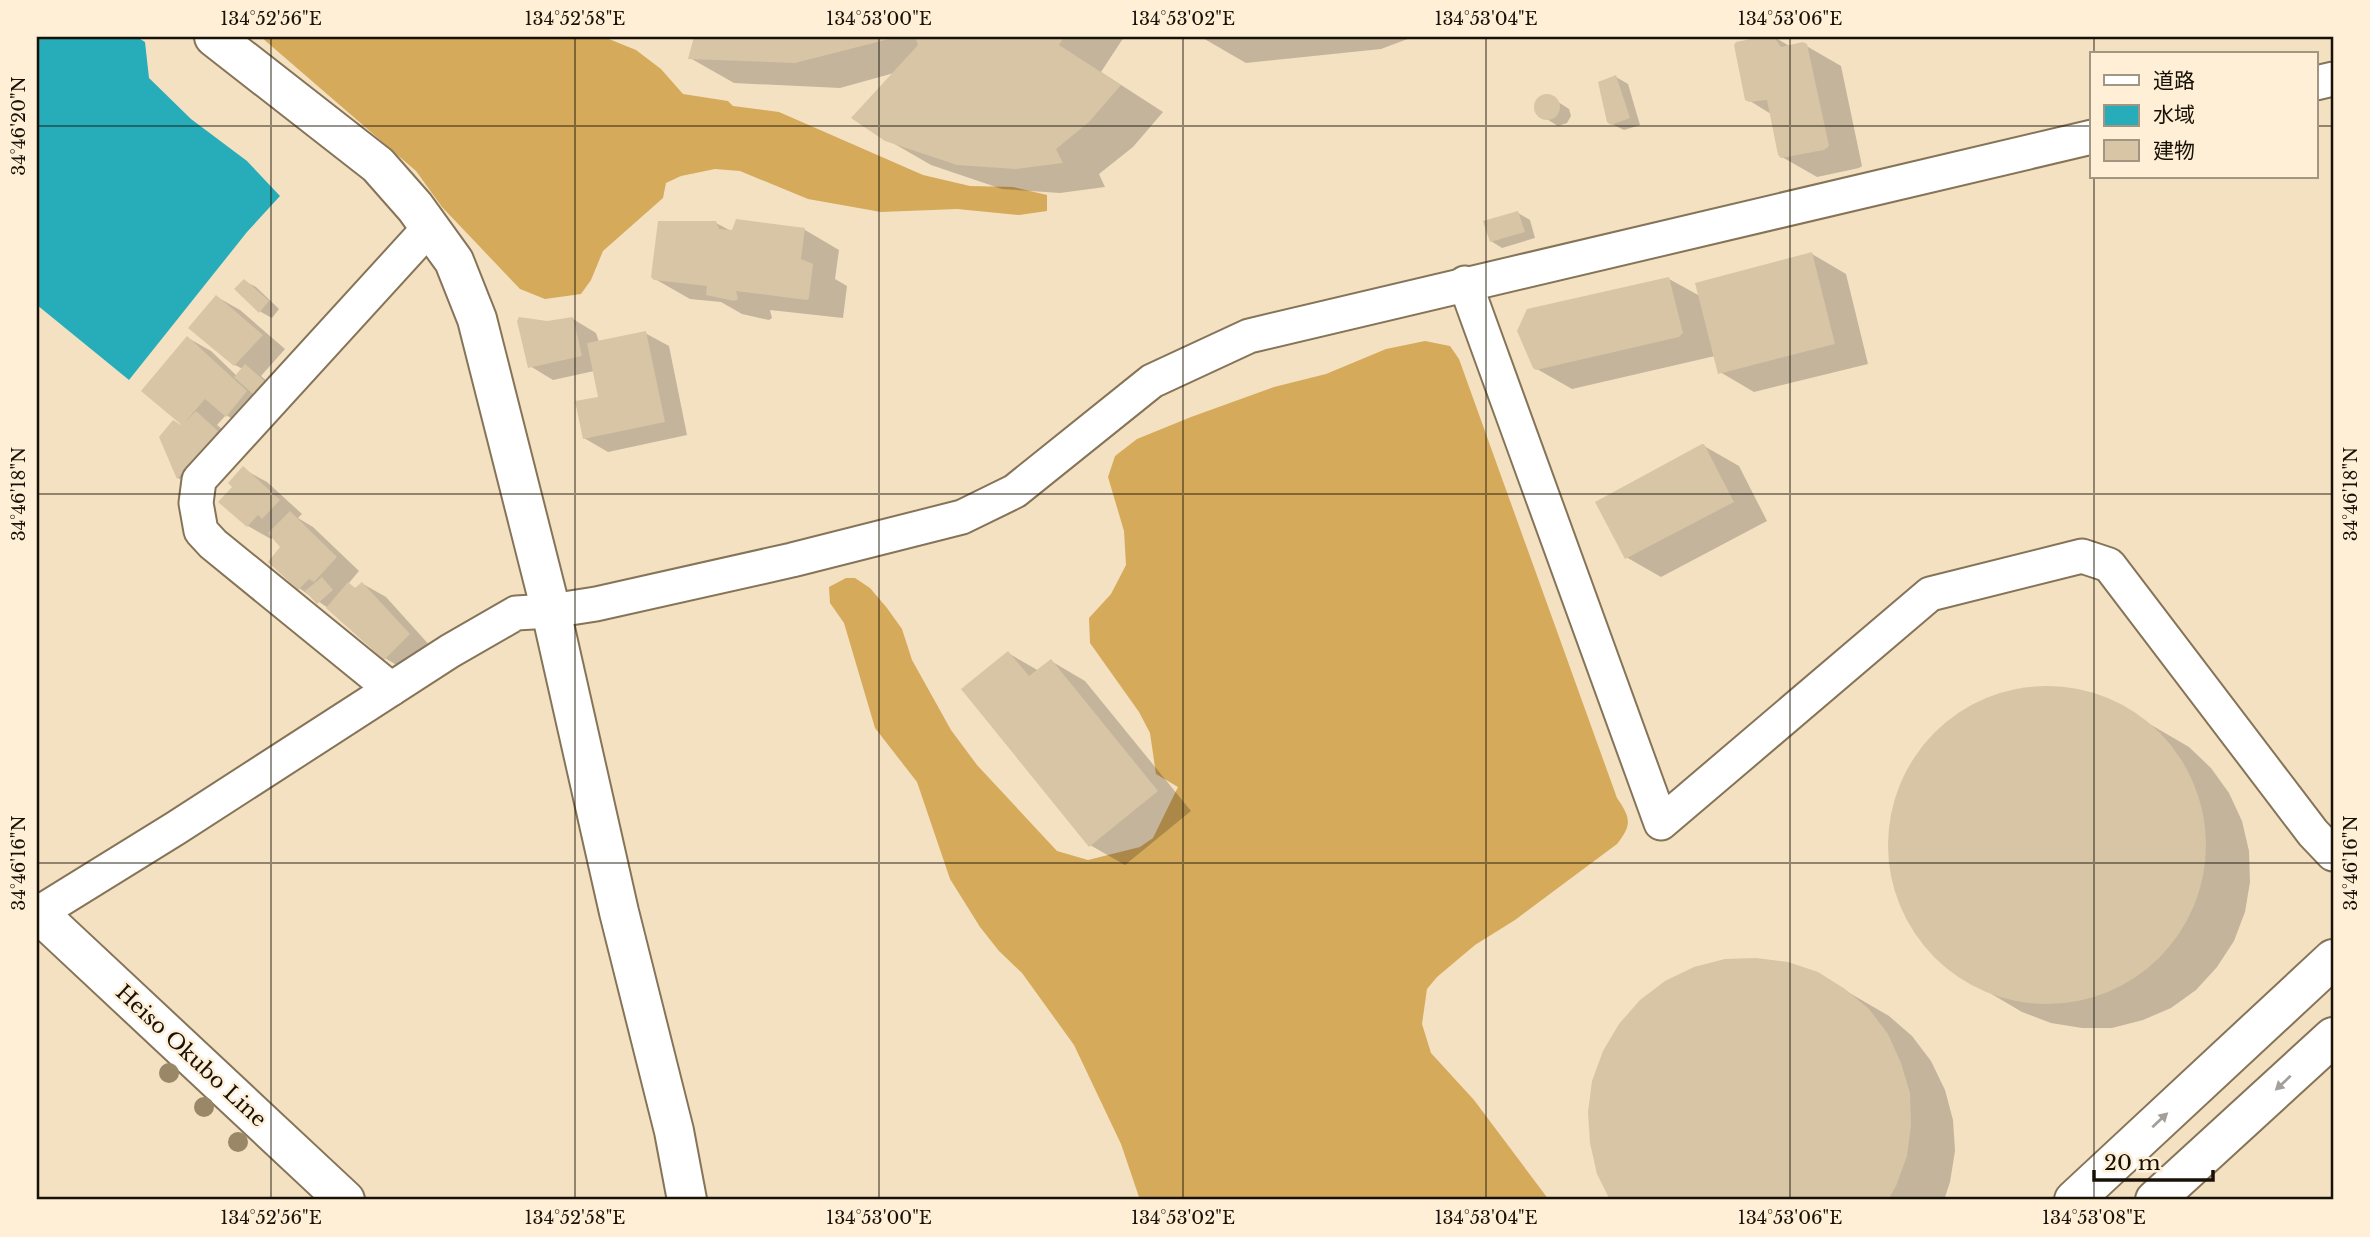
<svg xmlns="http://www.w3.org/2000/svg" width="2370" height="1237" viewBox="0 0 2370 1237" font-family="'Libre Baskerville','Noto Sans JP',serif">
	<rect width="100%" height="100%" fill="#f4e1c2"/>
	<g fill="#d6aa5b">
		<path d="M261,37H604L636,50L661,69L683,94L728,101L733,106L779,112L923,175L970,186L1013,187L1047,195V211L1019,215L957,209L881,212L808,199L740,171L715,169L681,176L666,183L663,198L603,251L591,280L581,294L545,299L520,289L442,207L416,171Z"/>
		<path d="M1425,341L1450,346L1459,359L1617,798C1631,818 1632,825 1617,844L1515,920L1475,945L1437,977L1427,989L1422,1024L1431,1053L1474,1100L1549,1200H1140L1121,1144L1074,1045L1022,973L999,951L980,927L950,879L917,782L875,728L844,623L830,603L829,587L846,578H855L870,588L887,608L902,629L912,660L951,730L977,765L1057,851L1088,860L1140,847L1153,838L1178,787L1156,774L1150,733L1139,712L1090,643L1089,618L1111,594L1126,565L1124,531L1108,477L1115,456L1137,439L1191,417L1274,387L1326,374L1386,349Z"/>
	</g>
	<path fill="#26adb9" d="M37,37H137L145,42L149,78L191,119L247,161L280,196L247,232L129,380L37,305Z"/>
	<g fill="#0003">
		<path d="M696,37H1124L1101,72L1163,112L1133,147L1099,174L1105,187L1060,193L1002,189L931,165L886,139L894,73L840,88L734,83L690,58Z"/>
		<path d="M1201,37H1413L1381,49L1246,63Z"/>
		<path d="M1774,37L1791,47L1803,44L1841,66L1862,166L1859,168L1817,177L1782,157L1771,114L1750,101L1737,44Z"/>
		<path d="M1616,77L1628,84L1640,125L1624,130L1612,124Z"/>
		<path d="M1549,96L1569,109L1571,116L1567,123L1558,126L1537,113L1535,106L1541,97Z"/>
		<path d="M1518,213L1530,220L1535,238L1502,248L1491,241Z"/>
		<path d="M738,221L805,230L839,250L835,279L847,286L843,318L770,310L772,318L769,320L742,314L721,302L690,299L655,279L716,223L733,232Z"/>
		<path d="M1812,254L1846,274L1868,364L1754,392L1720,372L1715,356L1572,389L1537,369L1669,279L1700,296Z"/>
		<path d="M244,281L256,287L279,309L272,318L261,312L236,289Z"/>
		<path d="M217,297L240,310L285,349L261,376L276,389L250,429L226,415L217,425L241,445L201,491L178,478L161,437L174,422L185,427L143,391L188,338L211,351L237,376L243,369L235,365Z"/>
		<path d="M573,319L596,333L599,342L645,333L669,346L687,435L608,452L584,438L600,398L594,371L553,380L530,366L547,322Z"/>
		<path d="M1704,446L1739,466L1767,521L1661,577L1626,557Z"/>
		<path d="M243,469L267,482L302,514L298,518L313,527L359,571L348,584L357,589L363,584L386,597L432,648L408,672L385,658L331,610L299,588L283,546L273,537L271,539L248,526L235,487Z"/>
		<path d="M1008,653L1039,671L1051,661L1085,681L1191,811L1125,865L1090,845Z"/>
		<path d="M2058,689L2088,693L2117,705L2189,747L2211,768L2229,793L2242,821L2249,851L2250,882L2245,912L2234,941L2217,967L2196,990L2171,1008L2143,1020L2112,1028H2082L2051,1023L2022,1012L1951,970L1928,949L1910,923L1898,896L1891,866L1889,835L1895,804L1906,775L1922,749L1943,727L1968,709L1997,697L2027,690Z"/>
		<path d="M1817,974L1889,1016L1912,1036L1931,1061L1945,1090L1953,1120L1955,1151L1950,1182L1944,1200H1612L1599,1173Z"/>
	</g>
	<g fill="#d7c5a6">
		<path d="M694,37H893V38L795,63L688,59Z"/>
		<path d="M915,37H1064L1059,45L1121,85L1089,122L1056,149L1063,163L1015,169L957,165L885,141L851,118L918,45Z"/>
		<path d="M1761,37H1774L1781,47L1803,42L1807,44L1829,146L1824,150L1781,158L1778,155L1767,100L1749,102L1745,100L1734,45L1736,42Z"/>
		<path d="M1616,75L1630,118L1611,125L1607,122L1598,82Z"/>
		<circle cx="1547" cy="107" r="13"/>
		<path d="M1518,211L1525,232L1490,242L1483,221Z"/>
		<path d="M736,219L805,228L801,259L813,264L809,298L807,300L736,291L738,299L734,301L706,295L707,286L654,280L651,277L658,221H716L719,229L732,230Z"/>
		<path d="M1812,252L1835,344L1718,374L1695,283Z"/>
		<path d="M1669,277L1683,333L1679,337L1536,370L1533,368L1517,331L1527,309Z"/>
		<path d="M244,279L269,301L259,313L234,289Z"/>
		<path d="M216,295L263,335L234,366L188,328Z"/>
		<path d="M519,317L547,321L573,317L582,356L528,368L517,321Z"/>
		<path d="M646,331L665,422L583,439L575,401L598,397L587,343Z"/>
		<path d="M187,336L247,391L226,417L205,399L185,422L196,411L218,431L177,479L159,437L173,420L184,427L141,391Z"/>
		<path d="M245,364L266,382L254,395L234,377Z"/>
		<path d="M1702,444H1704L1734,502L1625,559L1595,502Z"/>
		<path d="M243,466L280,500L262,519L258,515L247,527L218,502L232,487L228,483Z"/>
		<path d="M290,511L337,557L314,582L309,579L298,590L268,562L280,547L268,533Z"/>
		<path d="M322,577L333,590L317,604L305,591Z"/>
		<path d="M348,582L355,588L362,582L410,634L384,660L326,608Z"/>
		<path d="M1008,651L1029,676L1051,659L1158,791L1089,847L961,689Z"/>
		<circle cx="2047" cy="845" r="159"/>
		<path d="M1756,958L1788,962L1818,972L1845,989L1869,1009L1888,1034L1901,1063L1910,1093L1911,1125L1907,1156L1896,1186L1888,1200H1610L1597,1174L1590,1143L1588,1112L1592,1081L1603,1051L1619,1024L1640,1000L1665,981L1694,967L1725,959Z"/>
	</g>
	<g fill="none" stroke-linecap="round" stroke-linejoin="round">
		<defs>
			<g id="street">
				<path d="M2316,83L2333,79"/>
				<path d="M1465,283L1661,823L1930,594L2082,556L2109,565L2313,833L2333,854"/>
				<path d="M391,689L213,544L201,531L196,503L199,480L430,227"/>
				<path d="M37,914L176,828L450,651L516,613L551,611L596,604L792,560L962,517L1015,491L1152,381L1249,336L2092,137"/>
			</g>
			<g id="secondary">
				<path d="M214,37L378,165L415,207L454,261L477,319L551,611L619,912L674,1131L687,1200"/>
				<path d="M37,912L345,1200"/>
			</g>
			<g id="highway">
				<path d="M2074,1200L2333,959"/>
				<path d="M2155,1200L2333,1037"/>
			</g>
		</defs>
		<use href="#street" stroke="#857458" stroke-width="37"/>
		<use href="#secondary" stroke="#857458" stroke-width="42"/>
		<use href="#highway" stroke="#857458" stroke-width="42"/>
		<use href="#street" stroke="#fff" stroke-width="33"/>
		<use href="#secondary" stroke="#fff" stroke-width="38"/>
		<use href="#highway" stroke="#fff" stroke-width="38"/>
	</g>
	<g fill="#9a8767">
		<circle cx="169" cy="1073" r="10"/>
		<circle cx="204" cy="1107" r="10"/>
		<circle cx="238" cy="1142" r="10"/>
	</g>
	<defs><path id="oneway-solid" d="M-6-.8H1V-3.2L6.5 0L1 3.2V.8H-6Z" transform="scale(1.75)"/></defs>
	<g fill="#a3a09c">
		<use href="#oneway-solid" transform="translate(2283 1083) rotate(137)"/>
		<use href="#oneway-solid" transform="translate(2160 1120) rotate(-43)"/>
	</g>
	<path fill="none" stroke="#181107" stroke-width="2" stroke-opacity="0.45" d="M271,37V1200M575,37V1200M879,37V1200M1183,37V1200M1486,37V1200M1790,37V1200M2094,37V54M37,126H2092M2316,126H2333M2094,177V1200M37,494H2333M37,863H2333"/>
	<g text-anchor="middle" stroke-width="5" stroke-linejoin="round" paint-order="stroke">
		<g font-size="21" fill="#181107" stroke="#feefd6">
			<text transform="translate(191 1056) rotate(43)" y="7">Heiso Okubo Line</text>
		</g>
	</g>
	<rect width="2370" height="1237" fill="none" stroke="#feefd6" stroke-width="77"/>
	<rect x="2090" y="52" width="228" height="126" fill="#feefd6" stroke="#a29683" stroke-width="2"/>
	<rect x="2104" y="75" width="35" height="10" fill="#ffffff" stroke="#a29683" stroke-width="2"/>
	<text x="2153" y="88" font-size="21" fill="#181107">道路</text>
	<rect x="2104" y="105" width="35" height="21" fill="#26adb9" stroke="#a29683" stroke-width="2"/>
	<text x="2153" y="122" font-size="21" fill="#181107">水域</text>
	<rect x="2104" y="140" width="35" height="21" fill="#d7c5a6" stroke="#a29683" stroke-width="2"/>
	<text x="2153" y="158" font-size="21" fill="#181107">建物</text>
	<path d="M2094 1170v10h119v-10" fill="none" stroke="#181107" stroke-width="3.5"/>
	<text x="2104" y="1170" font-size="21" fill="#181107" stroke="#feefd6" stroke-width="5" paint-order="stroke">20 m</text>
	<rect x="38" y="38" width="2294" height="1160" fill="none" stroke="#181107" stroke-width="2.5"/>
	<g font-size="18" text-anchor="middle" fill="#181107">
		<text x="271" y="25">134°52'56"E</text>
		<text x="575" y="25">134°52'58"E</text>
		<text x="879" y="25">134°53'00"E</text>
		<text x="1183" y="25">134°53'02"E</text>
		<text x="1486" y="25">134°53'04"E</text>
		<text x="1790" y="25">134°53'06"E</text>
		<text transform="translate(19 126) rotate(-90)" y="6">34°46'20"N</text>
		<text transform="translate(19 494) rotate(-90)" y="6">34°46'18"N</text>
		<text transform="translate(2351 494) rotate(-90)" y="6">34°46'18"N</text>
		<text transform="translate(19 863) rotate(-90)" y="6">34°46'16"N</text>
		<text transform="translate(2351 863) rotate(-90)" y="6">34°46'16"N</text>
		<text x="271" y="1224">134°52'56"E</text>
		<text x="575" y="1224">134°52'58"E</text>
		<text x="879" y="1224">134°53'00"E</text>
		<text x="1183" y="1224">134°53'02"E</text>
		<text x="1486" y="1224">134°53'04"E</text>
		<text x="1790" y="1224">134°53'06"E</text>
		<text x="2094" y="1224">134°53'08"E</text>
	</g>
</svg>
